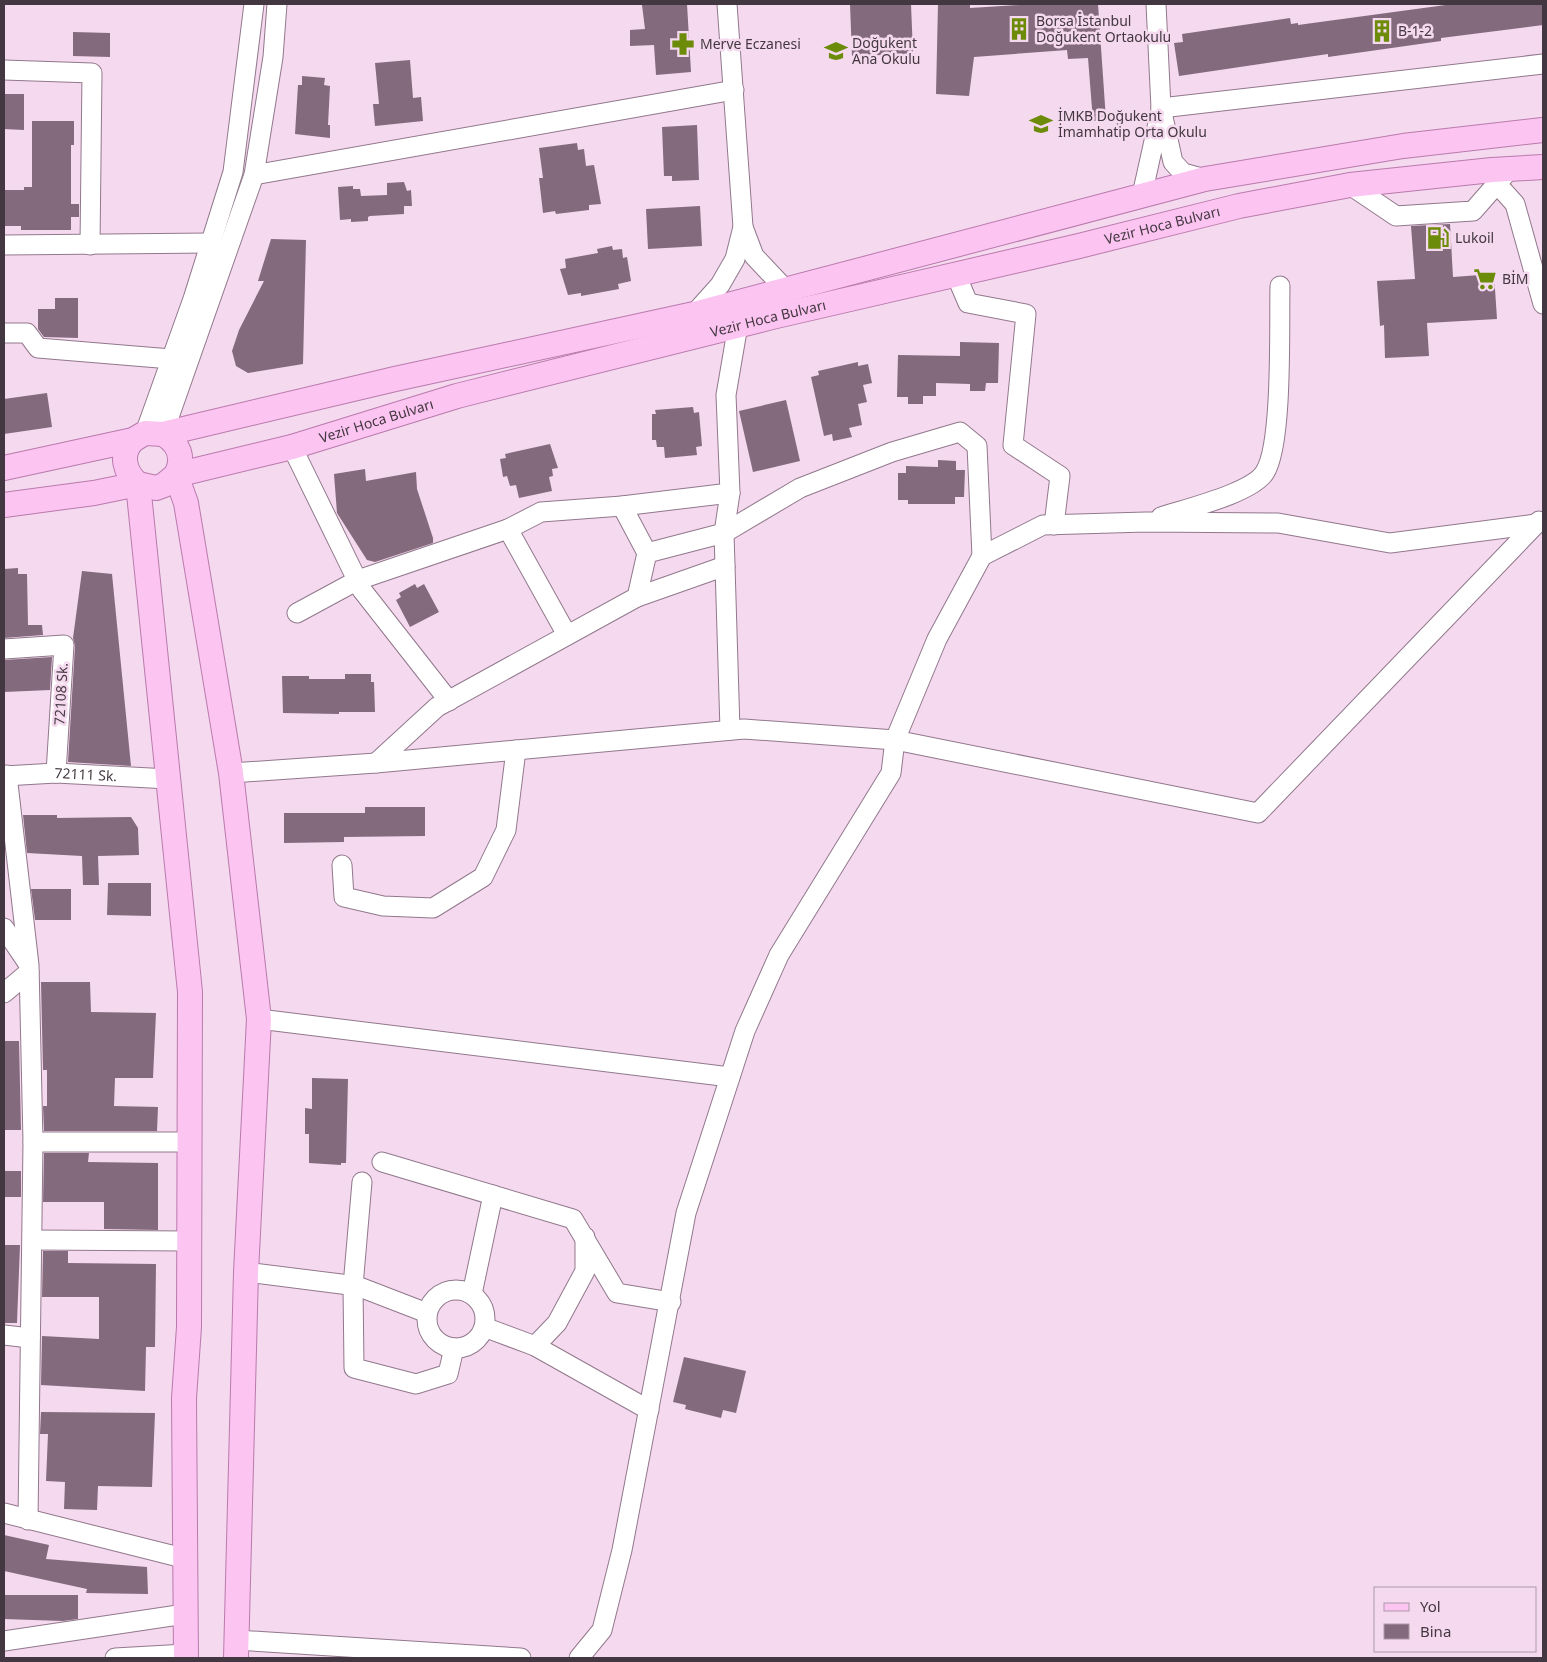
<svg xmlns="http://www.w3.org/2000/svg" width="1547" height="1662" viewBox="0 0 1547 1662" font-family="'Noto Sans',sans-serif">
	<rect width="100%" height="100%" fill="#f5d9ee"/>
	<g fill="#836a7d">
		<path d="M687,4L691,72L656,75L654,45L630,46V30L645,29L642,5Z"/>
		<path d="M850,4H911L913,54L852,56Z"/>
		<path d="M938,4H970V8L1034,4H1098L1106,120L1093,121L1088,58L1068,59L1067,50L974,57L969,96L936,94Z"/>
		<path d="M1453,4H1543V25L1441,38V41L1328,57V54L1179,76L1174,43L1183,42L1182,34L1290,18L1291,24L1298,23V25Z"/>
		<path d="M73,32L110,33V57L73,56Z"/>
		<path d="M410,60L413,98L421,97L423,121L375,126L373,104H379L375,63Z"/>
		<path d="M302,76L325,78L324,85L330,86L328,125H330V138L295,134L298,85H302Z"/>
		<path d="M4,94H24V130L4,129Z"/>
		<path d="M32,121H74V145H71V204H79V217H71V230H21V226H4V190H24V187H32Z"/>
		<path d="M697,125L699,180L672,181V176H664L662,127Z"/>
		<path d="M577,143L578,150L584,149L586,166L594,165L601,204L589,205V210L556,214L555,211L543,213L539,178H543L539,148Z"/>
		<path d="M404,182L407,191L411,190L412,206H404V214L370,216L368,217V221L351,222V219L340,220L338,187L353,186V189H360L361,196L387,195V183Z"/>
		<path d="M700,206L702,246L648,249L646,209Z"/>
		<path d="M1450,224L1453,277L1494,274L1497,319L1427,323L1429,356L1385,358L1384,325L1380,326L1377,281L1415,279L1411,226Z"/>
		<path d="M271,239L306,240L303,364L248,373L236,366L232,351L239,330L264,281H258Z"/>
		<path d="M612,246L613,250L622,249L623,258L627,257L631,281L618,284L619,289L581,296V293L568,295L560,269L566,268L565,259L598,253L597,249Z"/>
		<path d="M55,298H78V338L44,337L38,329V309H55Z"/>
		<path d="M960,342L999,343L998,383H986L985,391H970V384L936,383V396H923V404H908V397H897L898,355L960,356Z"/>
		<path d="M858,362V366L868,364L872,383L863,385L867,402L858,404L862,425L849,428L852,437L833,441L832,434L824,436L811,377L819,375L818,371Z"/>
		<path d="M47,393L52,427L4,434V399Z"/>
		<path d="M786,400L800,461L753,472L739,411Z"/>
		<path d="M693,407L694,413L699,412L702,446L696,447L697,455L665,458L664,447H657L656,440H652V414H656L655,410Z"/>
		<path d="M550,444L558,468L552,469L553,476L549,477L552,491L519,498L516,485L510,486L507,476L503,477L500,459L506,458L505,454Z"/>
		<path d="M938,460L956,461V470H965L964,497H955V504H908V500H898V473H906V466L938,467Z"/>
		<path d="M365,469L366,481L416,472L417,489L433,538V543L375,562L367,560L337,513L334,474Z"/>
		<path d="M18,568V574H27L28,625H42L43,635L4,638V569Z"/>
		<path d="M82,571L112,574L131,766L68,762L75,646L73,638Z"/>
		<path d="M415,584L417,588L424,584L439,612L410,627L396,600L401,597L399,593Z"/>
		<path d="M52,657L50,690L4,692V660Z"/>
		<path d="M345,674H371V682H374L375,712H339V714L283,713L282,676H309V679H345Z"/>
		<path d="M365,807H425V836L344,837V842L284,843V813H365Z"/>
		<path d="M23,815H57V818L131,817L138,828L139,855L98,856L99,885H83L82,856L27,853Z"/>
		<path d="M108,883H151V916L107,915Z"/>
		<path d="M31,889H71V920H35Z"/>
		<path d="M41,982H90L91,1012L156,1013L153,1078H115L114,1106L158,1107L157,1131H44L43,1106H47V1070H43Z"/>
		<path d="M4,1041H19L21,1130H4Z"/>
		<path d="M312,1078L348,1079L346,1163H341V1165L309,1163V1134H305V1108L312,1109Z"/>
		<path d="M44,1153H89L88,1162L158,1163V1230L104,1229V1202H43Z"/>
		<rect x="4" y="1171" width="17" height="26"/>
		<path d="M4,1245H20L17,1323H4Z"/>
		<path d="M43,1251H68V1263L156,1264L155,1347H146L145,1391L41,1385L42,1336L99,1339V1297H42Z"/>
		<path d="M684,1357L746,1371L736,1413L723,1410L721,1418L685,1409L686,1405L673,1402Z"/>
		<path d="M41,1412L155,1413L152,1487L98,1486L97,1510L64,1509L65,1482L46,1481L48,1434H40Z"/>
		<path d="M4,1535L49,1545L46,1559L147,1567L148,1594L86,1593L87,1589L4,1571Z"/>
		<path d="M4,1595H78V1619L63,1621L4,1619Z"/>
	</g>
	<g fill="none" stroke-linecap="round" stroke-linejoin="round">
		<defs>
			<g id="minor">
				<path d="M1156,4L1161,108L1173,162L1183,173L1205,179"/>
				<path d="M4,70L92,73L90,245"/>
				<path d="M1161,108L1543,64"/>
				<path d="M254,175L734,90"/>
				<path d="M1497,184L1515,204L1543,304"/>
				<path d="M1350,185L1396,216L1473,211L1509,170"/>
				<path d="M1142,195L1160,114"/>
				<path d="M743,227L754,256L786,290"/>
				<path d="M4,245L210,243"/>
				<path d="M956,275L968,303L1026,314L1013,445L1060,476L1054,525"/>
				<path d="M694,314L720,285L735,259L743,227L727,4"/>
				<path d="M4,333H27L38,348L171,359"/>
				<path d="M145,433L193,299L233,172L254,4"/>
				<path d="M163,434L254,175L273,57L277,4"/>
				<path d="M292,447L362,590L449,701"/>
				<path d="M622,506L647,553"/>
				<path d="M1161,517C1185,509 1253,493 1265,472C1283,443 1279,325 1280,286"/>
				<path d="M508,529L567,635"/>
				<path d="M637,597L725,566"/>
				<path d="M297,613L358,580L508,529L541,512L622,506L730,493"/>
				<path d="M4,649L64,645L56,773"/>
				<path d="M730,730L724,533L730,493L726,395L738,325"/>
				<path d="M376,763L437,707L637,597L647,553L724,533L800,488L892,452L960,432L977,446L982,556"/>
				<path d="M231,773L376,763L744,729L895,740L1258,813L1539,521"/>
				<path d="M7,775L29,965L33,1142L28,1520"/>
				<path id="s1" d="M4,776L56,773L169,779"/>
				<path d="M342,865L344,897L383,906L433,908L483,877L506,830L516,750"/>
				<path d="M4,928L27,962"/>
				<path d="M4,993L29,972"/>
				<path d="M259,1019L730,1077"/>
				<path d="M33,1142H190"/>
				<path d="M382,1162L573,1219L617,1293L671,1302"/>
				<path d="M362,1182L353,1286L354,1368L416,1384L448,1374L454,1348"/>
				<path d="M33,1240L188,1241"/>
				<path d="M246,1272L357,1286L427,1313"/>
				<circle cx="456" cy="1319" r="29"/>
				<path d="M472,1294L493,1195"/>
				<path d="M484,1327L535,1346L649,1410"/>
				<path d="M4,1335L30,1338"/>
				<path d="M535,1346L557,1323L585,1271V1237"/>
				<path d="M4,1513L183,1558L184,1556"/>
				<path d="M236,1640L521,1658"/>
				<path d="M4,1641L185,1614"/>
				<path d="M115,1658L186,1654"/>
				<path d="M579,1658L602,1630L622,1550L686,1213L745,1031L779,955L891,773L895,740L937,639L982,556L1043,525L1146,522L1278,523L1390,543L1536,524"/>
			</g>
			<g id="major">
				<path d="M163,434C179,443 185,458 176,475L186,503L231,773L259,1019L246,1272L236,1658"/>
				<path d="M133,440C119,454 125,473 138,484L190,992L189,1327L184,1398L186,1658"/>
				<path d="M4,468L133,440L145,433L163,434L395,379L694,314L1205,179L1403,146L1543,130"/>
				<path id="s2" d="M4,505L94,493L138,484L156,488L164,485L176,475L292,447L457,396L772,317L1079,246L1239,206L1350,185L1492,170L1543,167"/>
			</g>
		</defs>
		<use href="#minor" stroke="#91788c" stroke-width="21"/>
		<use href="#major" stroke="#b97aad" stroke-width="26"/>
		<use href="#minor" stroke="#fff" stroke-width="19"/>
		<use href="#major" stroke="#fbc4f1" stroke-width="24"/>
	</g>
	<defs>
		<symbol id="building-bare" viewBox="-9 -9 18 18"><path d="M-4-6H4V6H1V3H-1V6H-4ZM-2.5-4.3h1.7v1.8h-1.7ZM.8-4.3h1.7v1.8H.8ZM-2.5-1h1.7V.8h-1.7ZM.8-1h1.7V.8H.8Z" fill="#6c8b08" stroke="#f5d9ee" stroke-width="2.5" paint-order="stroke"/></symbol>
		<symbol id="pharmacy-bare" viewBox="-9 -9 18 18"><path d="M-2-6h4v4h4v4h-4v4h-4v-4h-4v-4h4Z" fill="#6c8b08" stroke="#f5d9ee" stroke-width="2.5" paint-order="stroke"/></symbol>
		<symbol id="school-bare" viewBox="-9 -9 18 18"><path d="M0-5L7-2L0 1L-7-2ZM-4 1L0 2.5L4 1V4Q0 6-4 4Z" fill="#6c8b08" stroke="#f5d9ee" stroke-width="2.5" paint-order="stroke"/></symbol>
		<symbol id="fuel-bare" viewBox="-9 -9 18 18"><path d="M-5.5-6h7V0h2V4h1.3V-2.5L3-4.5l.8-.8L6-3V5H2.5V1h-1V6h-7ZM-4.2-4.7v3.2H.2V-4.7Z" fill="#6c8b08" stroke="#f5d9ee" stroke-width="2.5" paint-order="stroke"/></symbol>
		<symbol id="supermarket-bare" viewBox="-9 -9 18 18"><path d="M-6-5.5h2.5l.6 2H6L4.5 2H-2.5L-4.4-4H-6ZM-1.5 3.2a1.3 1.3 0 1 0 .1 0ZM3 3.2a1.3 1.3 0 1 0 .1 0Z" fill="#6c8b08" stroke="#f5d9ee" stroke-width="2.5" paint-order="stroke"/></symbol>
	</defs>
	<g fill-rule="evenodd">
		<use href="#building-bare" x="1003" y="13" width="32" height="32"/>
		<use href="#building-bare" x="1366" y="15" width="32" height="32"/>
		<use href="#pharmacy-bare" x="667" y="28" width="32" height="32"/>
		<use href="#school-bare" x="820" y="35" width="32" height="32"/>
		<use href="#school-bare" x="1025" y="108" width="32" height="32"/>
		<use href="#fuel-bare" x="1422" y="222" width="32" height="32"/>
		<use href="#supermarket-bare" x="1469" y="263" width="32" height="32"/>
	</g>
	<g text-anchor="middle" stroke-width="5" stroke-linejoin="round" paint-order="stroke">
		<g font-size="14" fill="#433841" stroke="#f5d9ee" text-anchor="start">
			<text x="1036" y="26">Borsa İstanbul<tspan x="1036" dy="16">Doğukent Ortaokulu</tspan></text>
			<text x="1398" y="36">B-1-2</text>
			<text x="852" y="48">Doğukent<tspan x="852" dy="16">Ana Okulu</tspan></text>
			<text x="700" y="49">Merve Eczanesi</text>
			<text x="1058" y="121">İMKB Doğukent<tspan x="1058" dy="16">İmamhatip Orta Okulu</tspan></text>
			<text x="1455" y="243">Lukoil</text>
			<text x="1502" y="284">BİM</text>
		</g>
		<g font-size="14" fill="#433841" stroke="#f5d9ee">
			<text dy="5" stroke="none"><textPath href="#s2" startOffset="1196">Vezir Hoca Bulvarı</textPath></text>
			<text dy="5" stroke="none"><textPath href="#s2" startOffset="791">Vezir Hoca Bulvarı</textPath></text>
			<text dy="5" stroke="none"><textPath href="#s2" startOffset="386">Vezir Hoca Bulvarı</textPath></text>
			<text transform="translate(61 694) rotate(-87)" y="5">72108 Sk.</text>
			<text dy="5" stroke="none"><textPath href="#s1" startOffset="82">72111 Sk.</textPath></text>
		</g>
	</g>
	<rect width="1547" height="1662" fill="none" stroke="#433841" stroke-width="10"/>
	<rect x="1374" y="1587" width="162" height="65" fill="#f5d9ee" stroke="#ae99a9"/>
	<rect x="1384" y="1603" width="25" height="8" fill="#fbc4f1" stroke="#ae99a9"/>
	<text x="1420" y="1612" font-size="15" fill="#433841">Yol</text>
	<rect x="1384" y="1624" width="25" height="15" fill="#836a7d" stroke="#ae99a9"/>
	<text x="1420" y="1637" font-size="15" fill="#433841">Bina</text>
</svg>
